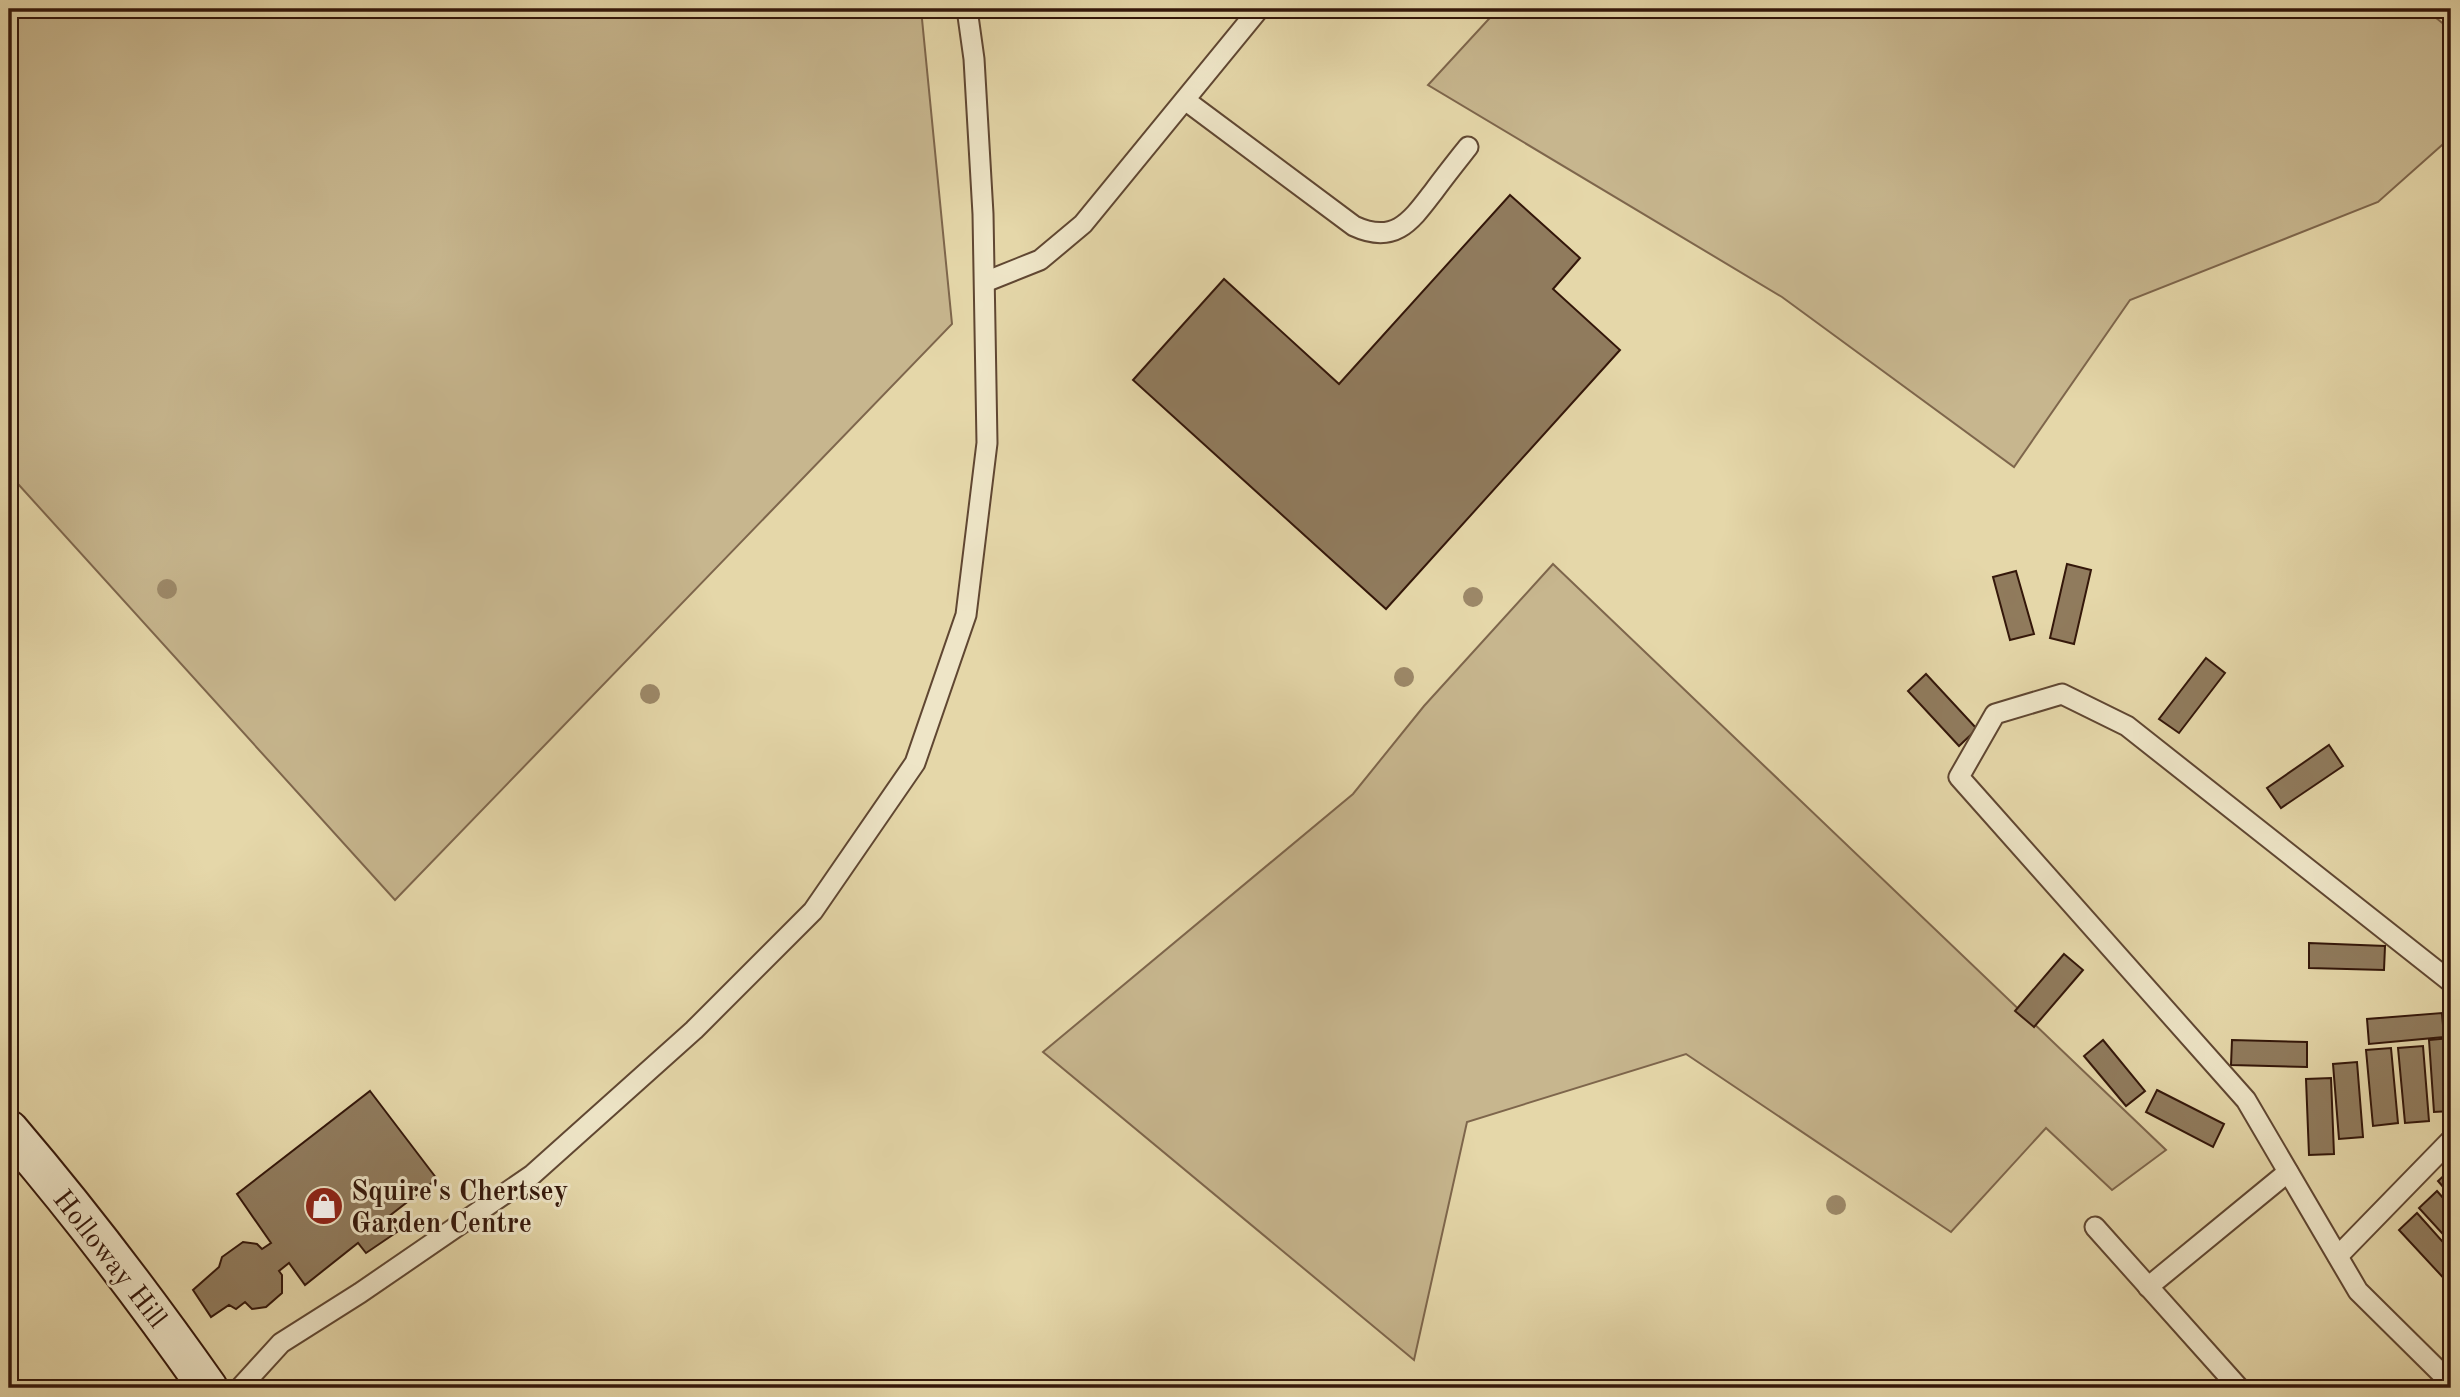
<svg xmlns="http://www.w3.org/2000/svg" width="2460" height="1397" viewBox="0 0 2460 1397" font-family="'Old Standard TT',serif">
	<rect width="100%" height="100%" fill="#e5d7a9"/>
	<filter id="stains"><feTurbulence type="fractalNoise" baseFrequency=".00286" numOctaves="4"/><feColorMatrix values="0 0 0 0 .2 0 0 0 0 .09 0 0 0 0 .02 0 0 0 .5 -.17"/></filter>
	<radialGradient id="worn" r=".72"><stop offset=".6" stop-color="#630" stop-opacity="0"/><stop offset="1" stop-color="#630" stop-opacity=".3"/></radialGradient>
	<g fill="#c7b68e" stroke="#7e664c" stroke-width="2">
		<path d="M9,9H921L952,324L395,900L9,474Z"/>
		<path d="M1498,9H2425L2451,30V137L2378,202L2130,300L2014,467L1782,297L1428,85Z"/>
		<path d="M1553,564L2166,1150L2112,1190L2046,1128L1951,1232L1686,1054L1467,1122L1414,1360L1043,1052L1353,794L1424,706Z"/>
	</g>
	<g fill="#907b5d" stroke="#34170a" stroke-width="2">
		<path d="M1510,195L1580,258L1553,289L1620,350L1386,609L1133,380L1224,279L1339,384Z"/>
		<path d="M2067,564L2091,570L2074,644L2050,638Z"/>
		<path d="M2016,571L2034,634L2010,640L1993,577Z"/>
		<path d="M2206,658L2225,673L2179,733L2159,719Z"/>
		<path d="M1926,674L1977,729L1959,746L1908,691Z"/>
		<path d="M2329,745L2343,766L2281,808L2267,788Z"/>
		<path d="M2309,943L2385,946L2384,970L2309,968Z"/>
		<path d="M2064,954L2083,970L2034,1027L2015,1011Z"/>
		<path d="M2442,1013L2444,1037L2369,1044L2367,1019Z"/>
		<path d="M2451,1038V1111L2434,1112L2429,1040Z"/>
		<path d="M2103,1040L2145,1091L2126,1106L2084,1056Z"/>
		<path d="M2232,1040L2307,1042V1067L2231,1065Z"/>
		<path d="M2423,1046L2429,1121L2405,1123L2398,1048Z"/>
		<path d="M2391,1048L2398,1123L2373,1126L2366,1050Z"/>
		<path d="M2357,1062L2363,1137L2339,1139L2333,1064Z"/>
		<path d="M2331,1078L2334,1154L2309,1155L2306,1079Z"/>
		<path d="M2157,1090L2224,1124L2213,1147L2146,1112Z"/>
		<path d="M370,1091L437,1179L388,1217L397,1232L366,1253L358,1243L305,1285L289,1263L279,1271L282,1275V1293L266,1307L252,1309L245,1302L236,1309L229,1305L211,1317L193,1290L219,1267L222,1257L243,1242L257,1244L262,1249L271,1243L237,1194Z"/>
		<path d="M2451,1169V1196L2438,1181Z"/>
		<path d="M2437,1191L2451,1207V1243L2419,1208Z"/>
		<path d="M2417,1213L2451,1251L2450,1285L2399,1230Z"/>
	</g>
	<g fill="none" stroke-linecap="round" stroke-linejoin="round">
		<defs>
			<g id="lane">
				<path d="M1185,100L1354,226C1395,245 1411,221 1434,191C1445,176 1457,161 1468,147"/>
				<path d="M985,282L1040,260L1083,224L1259,9"/>
				<path d="M2451,982L2127,726L2062,694L1995,714L1959,777L2246,1100L2358,1291L2451,1383"/>
				<path d="M2095,1227L2239,1388"/>
				<path d="M2338,1256L2451,1140"/>
				<path d="M2148,1287L2288,1172"/>
				<path d="M240,1388L281,1343L360,1293L532,1175L694,1030L813,911L915,763L966,615L987,443L983,214L974,59L967,9"/>
			</g>
			<path id="secondary" d="M9,1130C80,1213 146,1300 208,1388"/>
		</defs>
		<use href="#lane" stroke="#604732" stroke-width="23"/>
		<use href="#secondary" stroke="#34170a" stroke-width="42"/>
		<use href="#lane" stroke="#eee5c7" stroke-width="19"/>
		<use href="#secondary" stroke="#eee5c7" stroke-width="38"/>
	</g>
	<g fill="#9c8868">
		<circle cx="167" cy="589" r="10"/>
		<circle cx="1473" cy="597" r="10"/>
		<circle cx="1404" cy="677" r="10"/>
		<circle cx="650" cy="694" r="10"/>
		<circle cx="1836" cy="1205" r="10"/>
	</g>
	<defs>
		<symbol id="shop-disc" viewBox="-11 -11 22 22"><circle r="9.5" fill="#8f2418" stroke="#eee5c7"/><path d="M-5-2.5h2.3a2.7 3.5 0 0 1 5.4 0H5L5.5 6h-11ZM-1.5-2.5h3a1.5 2.3 0 0 0-3 0Z" fill="#fff"/></symbol>
	</defs>
	<g fill-rule="evenodd">
		<use href="#shop-disc" x="302" y="1184" width="44" height="44"/>
	</g>
	<g text-anchor="middle" stroke-width="6" stroke-linejoin="round" paint-order="stroke">
		<g font-size="28" font-weight="bold" fill="#34170a" stroke="#eee5c7" text-anchor="start">
			<text x="351" y="1200">Squire's Chertsey<tspan x="351" dy="32">Garden Centre</tspan></text>
		</g>
		<g font-size="28" fill="#34170a" stroke="#eee5c7">
			<text transform="translate(111 1258) rotate(52)" y="10">Holloway Hill</text>
		</g>
	</g>
	<rect width="2460" height="1397" fill="none" stroke="#e5d7a9" stroke-width="35"/>
	<rect x="10" y="10" width="2439" height="1376" fill="none" stroke="#34170a" stroke-width="3.5"/>
	<rect x="18" y="18" width="2425" height="1362" fill="none" stroke="#34170a" stroke-width="2"/>
	<rect width="100%" height="100%" filter="url(#stains)"/>
	<rect width="100%" height="100%" fill="url(#worn)"/>
</svg>
